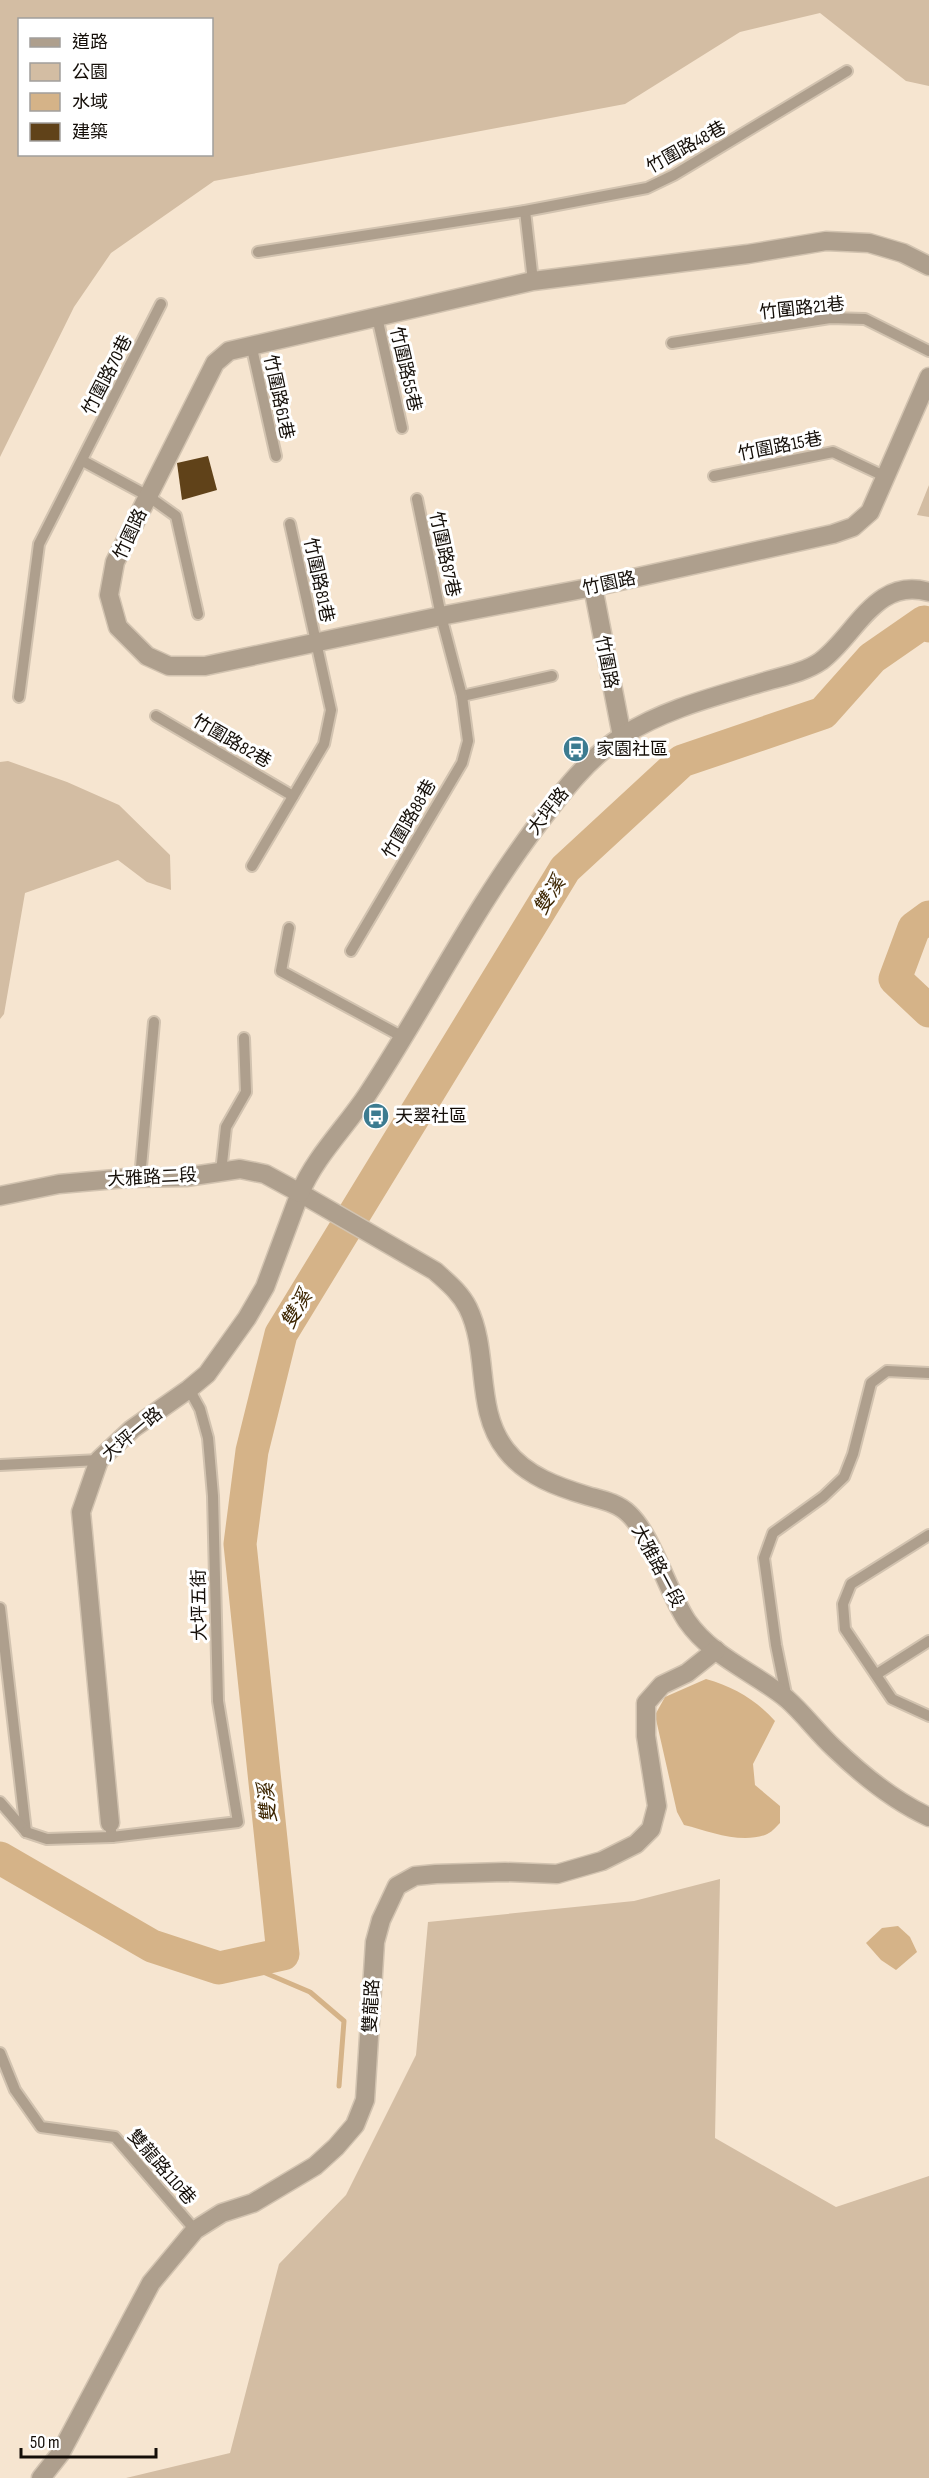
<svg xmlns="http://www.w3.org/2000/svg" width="929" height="2478" viewBox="0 0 929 2478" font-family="'Sofia Sans Condensed','Noto Sans TC',sans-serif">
	<rect width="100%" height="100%" fill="#f6e5d0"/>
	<g fill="#d3bda3" fill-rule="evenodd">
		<path d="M0,0H929V86L906,81L820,13L740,32L625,104L214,181L111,253L74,307L0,457ZM20,20H212V154H20Z"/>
		<path d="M929,485V517L917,515Z"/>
		<path d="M8,761L67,782L119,805L170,855L171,890L147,882L118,860L25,893L4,1014L0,1019V762Z"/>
		<path d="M720,1879L715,2138L836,2207L929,2176V2478H126L230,2453L279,2264L346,2195L416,2055L428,1922L634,1901Z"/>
	</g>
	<g fill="#d5b388">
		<path d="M706,1679C734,1687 755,1699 775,1721L753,1764L755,1785L780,1806V1823C776,1827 771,1833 765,1835C739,1844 709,1831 684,1825L677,1812L655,1715L665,1697Z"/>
		<path d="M898,1926L910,1937L917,1952L896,1970L881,1960L866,1943L882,1928Z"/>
	</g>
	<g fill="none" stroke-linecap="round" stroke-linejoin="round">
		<path stroke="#d5b388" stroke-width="5" d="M242,1963L310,1992L344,2021L339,2086"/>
		<g stroke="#d5b388" stroke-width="33">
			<path d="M929,917L914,928L895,979L929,1011"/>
			<path d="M0,1858L152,1946L219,1968L283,1954L240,1544L252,1451L281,1334L565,869L682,761L823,713L872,658L924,622L929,626"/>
		</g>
	</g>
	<path fill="#604219" d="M208,456L217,490L182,500L177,463Z"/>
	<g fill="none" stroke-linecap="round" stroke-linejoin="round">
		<defs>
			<g id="service">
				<path d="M525,211L533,281"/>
				<path d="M258,252L525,211L647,188L674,175L847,71"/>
				<path d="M377,317L402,428"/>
				<path d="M672,343L830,318L865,319L929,351"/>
				<path d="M251,344L276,456"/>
				<path d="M83,461L148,496L176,516L198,614"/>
				<path d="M714,476L833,452L884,476"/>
				<path d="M462,696L552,676"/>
				<path d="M19,697L39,544L161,304"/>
				<path d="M156,716L293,796"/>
				<path d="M252,866L324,744L331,710L290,524"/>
				<path d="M289,928L281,971L403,1037"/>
				<path d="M351,951L462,763L468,741L462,696L441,616L417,499"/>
				<path d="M221,1172L226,1127L246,1092L244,1038"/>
				<path d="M140,1178L154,1022"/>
				<path d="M0,1465L99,1460"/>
				<path d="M929,1535L851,1584L843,1604L845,1629L892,1699L929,1716"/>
				<path d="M0,1608L26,1832"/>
				<path d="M877,1674L929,1641"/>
				<path d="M787,1699L776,1645L764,1558L773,1533L823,1497L844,1477L853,1454L871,1383L887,1371L929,1373"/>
				<path d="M0,1802L26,1832"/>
				<path d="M26,1832L47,1839L112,1837L111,1831"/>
				<path d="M112,1837L238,1822L218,1701L213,1496L208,1438L200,1409L189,1389"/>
				<path d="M0,2053L15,2090L41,2127L115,2137L195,2230"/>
			</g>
			<g id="minor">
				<path d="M929,266L903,253L869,243L826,241L748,254L533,281L229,351L215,363L115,562L109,595L118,627L147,656L169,666H205L441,616L593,587L833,534L853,527L870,512L929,377"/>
				<path d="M593,587L622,736"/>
				<path d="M110,1823L81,1512L99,1460L132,1429L189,1389L207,1374L247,1318L265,1287L300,1193L435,1271C447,1282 460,1292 468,1308C490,1353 474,1409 506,1450C526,1476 558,1487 588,1496C602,1500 618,1503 629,1514C653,1537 667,1591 687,1621C712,1657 754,1672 787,1699C804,1714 817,1732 834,1748C862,1775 894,1801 929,1817"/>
				<path d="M41,2478L60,2454L151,2283L195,2230L222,2213L253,2203L315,2166L336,2147L355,2125L365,2100L375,1942L381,1920L397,1886L415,1876L436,1874L505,1872L557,1874L602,1861L636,1844L651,1829L657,1806L646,1736V1703L662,1685L687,1673L716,1650"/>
			</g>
			<path id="tertiary" d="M0,1196L59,1184L127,1178L186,1177L240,1169L265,1174L300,1193C315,1157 345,1128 367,1095C426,1006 473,909 538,824C563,791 589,757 624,735C665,709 714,697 760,683C779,677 804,673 821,661C856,635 876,576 929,592"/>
		</defs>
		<use href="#service" stroke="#d2c3b0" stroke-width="14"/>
		<use href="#minor" stroke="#d2c3b0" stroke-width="21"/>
		<use href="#tertiary" stroke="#d2c3b0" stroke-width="21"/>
		<use href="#service" stroke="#ae9f8d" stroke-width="10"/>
		<use href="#minor" stroke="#ae9f8d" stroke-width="18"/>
		<use href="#tertiary" stroke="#ae9f8d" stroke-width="18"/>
	</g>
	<defs>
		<symbol id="bus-disc" viewBox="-11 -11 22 22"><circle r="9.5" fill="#3c7b90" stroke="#fff"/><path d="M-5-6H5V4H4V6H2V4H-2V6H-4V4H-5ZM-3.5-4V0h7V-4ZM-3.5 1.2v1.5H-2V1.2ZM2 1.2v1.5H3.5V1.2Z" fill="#fff"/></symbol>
	</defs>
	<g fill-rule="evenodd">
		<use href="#bus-disc" x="561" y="734" width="30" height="30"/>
		<use href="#bus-disc" x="361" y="1101" width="30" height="30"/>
	</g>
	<g text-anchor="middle" stroke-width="6" stroke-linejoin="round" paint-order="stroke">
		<g font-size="18" fill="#140e08" stroke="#fff">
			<text transform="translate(686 147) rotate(-29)" y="6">竹圍路48巷</text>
			<text transform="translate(802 308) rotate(-6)" y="6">竹圍路21巷</text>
			<text transform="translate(406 369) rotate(77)" y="6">竹圍路55巷</text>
			<text transform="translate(107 375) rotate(-63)" y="6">竹圍路70巷</text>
			<text transform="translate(279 397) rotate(78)" y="6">竹圍路61巷</text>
			<text transform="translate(780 446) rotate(-11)" y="6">竹圍路15巷</text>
			<text transform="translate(130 534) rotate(-65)" y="6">竹園路</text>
			<text transform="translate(445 554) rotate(78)" y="6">竹圍路87巷</text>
			<text transform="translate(319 580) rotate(78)" y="6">竹圍路81巷</text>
			<text transform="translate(609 583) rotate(-12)" y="6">竹園路</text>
			<text transform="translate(607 662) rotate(79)" y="6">竹圍路</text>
			<text transform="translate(232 741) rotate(30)" y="6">竹圍路82巷</text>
			<text transform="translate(548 811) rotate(-52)" y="6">大坪路</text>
			<text transform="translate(409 819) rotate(-60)" y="6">竹圍路88巷</text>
			<text transform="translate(152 1177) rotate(-3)" y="6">大雅路二段</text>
			<text transform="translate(132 1434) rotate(-40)" y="6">大坪一路</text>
			<text transform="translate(658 1566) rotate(62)" y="6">大雅路一段</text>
			<text transform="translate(199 1605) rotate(-91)" y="6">大坪五街</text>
			<text transform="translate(371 2006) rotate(-87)" y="6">雙龍路</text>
			<text transform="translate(162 2167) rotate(49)" y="6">雙龍路110巷</text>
		</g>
		<g font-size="18" fill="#140e08" stroke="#fff" text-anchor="start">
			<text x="596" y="755">家園社區</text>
			<text x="395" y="1122">天翠社區</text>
		</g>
		<g font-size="20" font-style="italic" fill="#3e2703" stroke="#fff">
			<text transform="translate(549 895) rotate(-58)" y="7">雙溪</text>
			<text transform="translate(296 1309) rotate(-59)" y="7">雙溪</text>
			<text transform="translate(267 1803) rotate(-96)" y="7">雙溪</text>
		</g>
	</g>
	<rect x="18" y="18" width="195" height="138" fill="#ffffff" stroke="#a19f9c" stroke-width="1.5"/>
	<rect x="30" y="38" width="30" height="9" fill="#ae9f8d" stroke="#a19f9c" stroke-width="1.5"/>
	<text x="72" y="48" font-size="18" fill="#140e08">道路</text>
	<rect x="30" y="63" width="30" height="18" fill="#d3bda3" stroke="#a19f9c" stroke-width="1.5"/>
	<text x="72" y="78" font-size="18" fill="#140e08">公園</text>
	<rect x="30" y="93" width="30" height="18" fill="#d5b388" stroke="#a19f9c" stroke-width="1.5"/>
	<text x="72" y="108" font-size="18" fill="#140e08">水域</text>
	<rect x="30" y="123" width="30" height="18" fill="#604219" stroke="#a19f9c" stroke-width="1.5"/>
	<text x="72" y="138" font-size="18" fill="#140e08">建築</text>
	<path d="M21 2448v9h135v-9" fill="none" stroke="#140e08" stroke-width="3"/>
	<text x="30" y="2448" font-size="18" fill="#140e08" stroke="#ffffff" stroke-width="4.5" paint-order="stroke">50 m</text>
</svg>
